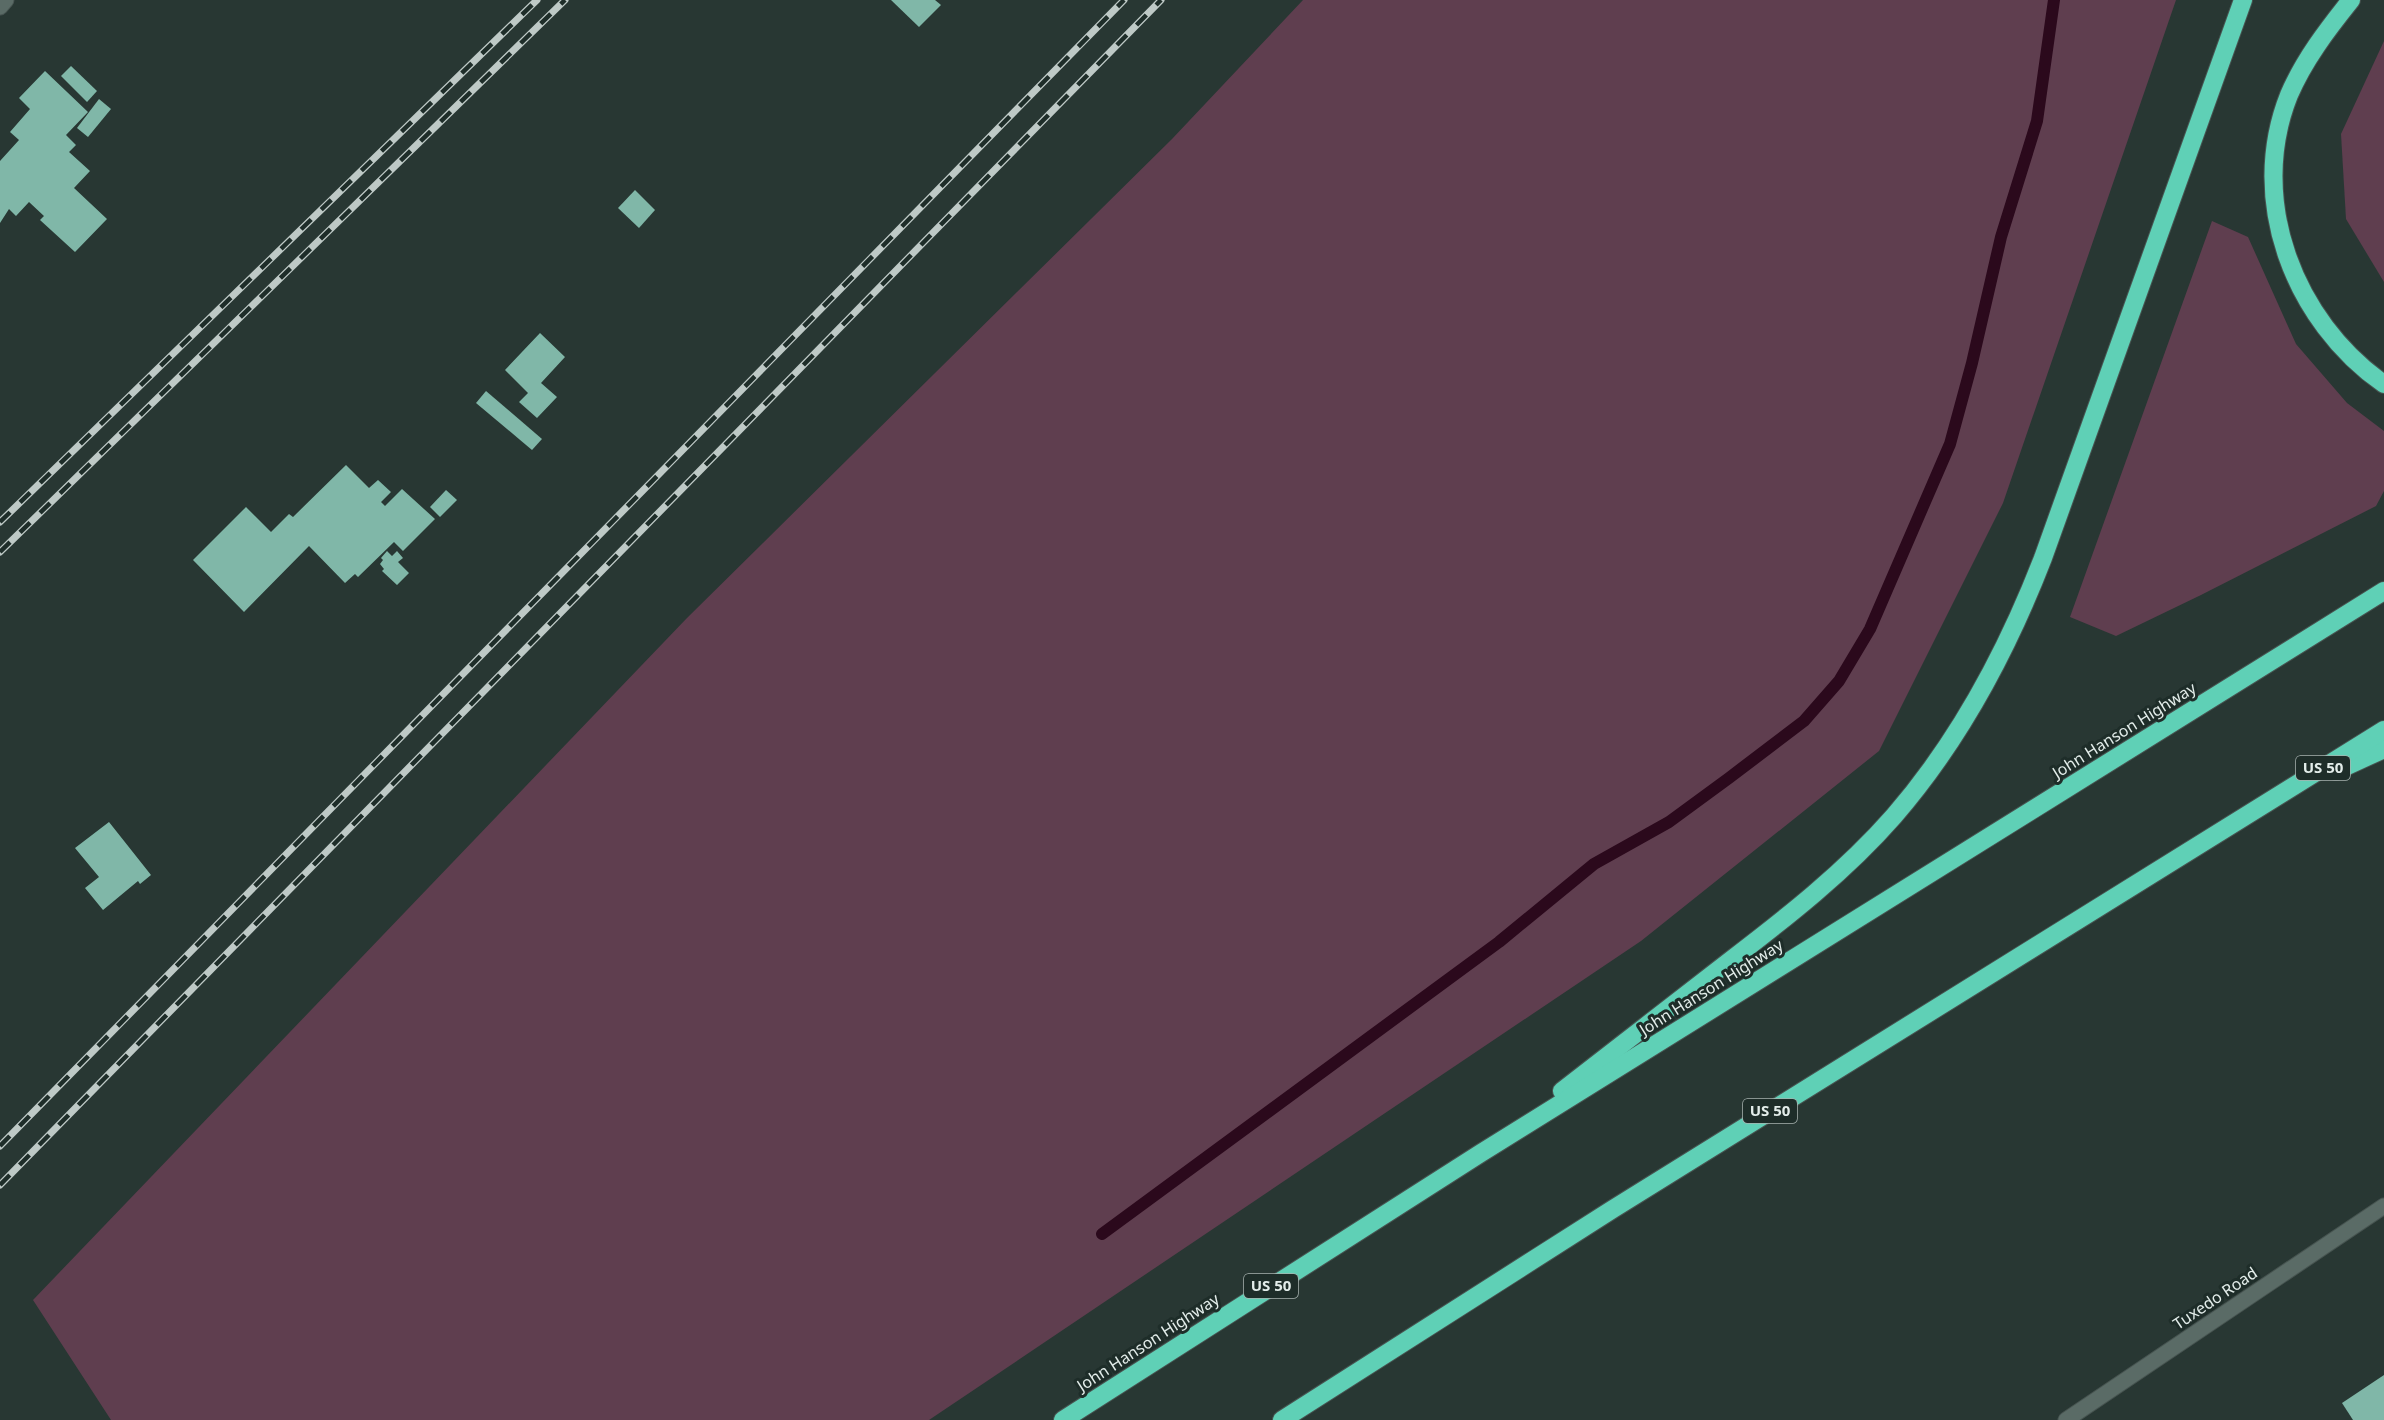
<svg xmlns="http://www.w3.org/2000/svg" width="2384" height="1420" viewBox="0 0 2384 1420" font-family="'Noto Sans',sans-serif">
	<rect width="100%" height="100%" fill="#283733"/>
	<g fill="#5f3e4f">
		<path d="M1303,0H2176L2003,503L1879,751L1641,941L929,1420H111L33,1300L687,618L1172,139Z"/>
		<path d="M2384,41V282L2346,219L2341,134Z"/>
		<path d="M2212,221L2248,237L2296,344L2347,403L2384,431V491L2376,506L2201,595L2116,636L2070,617Z"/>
	</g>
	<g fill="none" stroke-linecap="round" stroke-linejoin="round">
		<path stroke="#2b091c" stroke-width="12" d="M1102,1234L1499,942L1594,864L1669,822L1729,778L1804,721L1839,681L1870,629L1950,444L1972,363L2001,237L2037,121L2054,0"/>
	</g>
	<g fill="#80b7a8">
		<path d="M891,0H935L941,5L919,27Z"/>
		<path d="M71,66L97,91L87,102L61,76Z"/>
		<path d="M45,71L88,112L66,135L76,145L69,152L90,171L74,188L107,219L75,252L40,220L44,216L29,202L16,216L9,209L0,223V161L19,140L10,132L30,109L19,98Z"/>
		<path d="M99,99L111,109L88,137L77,128Z"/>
		<path d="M635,190L655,210L639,228L618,208Z"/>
		<path d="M540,333L565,357L541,383L557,397L537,418L519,402L528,393L505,370Z"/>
		<path d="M486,391L542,439L532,450L476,403Z"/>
		<path d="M346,465L369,488L378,480L391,492L381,502L385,506L402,489L435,519L403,551L394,542L358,577L355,574L345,583L309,546L244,612L193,560L246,507L271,532L289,514L293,517Z"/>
		<path d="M446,490L457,500L440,517L430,507Z"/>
		<path d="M387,551L392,556L397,551L403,558L398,562L409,573L397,585L382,571L384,569L380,564L383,560L381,558Z"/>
		<path d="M109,822L151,875L140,884L138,881L103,910L85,888L99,877L75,848Z"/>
		<path d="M2384,1375V1420H2353L2342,1403Z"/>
	</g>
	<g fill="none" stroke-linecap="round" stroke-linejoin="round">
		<defs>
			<path id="lane" d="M0,7L6,0"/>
			<path id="secondary" d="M2066,1420L2384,1206"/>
			<g id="highway">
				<path d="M2351,0C2327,30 2304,60 2289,95C2247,200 2294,321 2384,384"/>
				<path d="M2336,771L2384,749"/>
				<path d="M1562,1091C1617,1048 1672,1006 1727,963C1786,918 1845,872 1894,816C1959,741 2007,651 2043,558L2243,0"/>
				<path d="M1063,1420L1481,1153L2384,591"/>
				<path d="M1282,1420L1613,1209L2384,730"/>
			</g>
		</defs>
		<use href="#lane" stroke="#475451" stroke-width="17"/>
		<use href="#secondary" stroke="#475451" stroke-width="17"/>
		<use href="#highway" stroke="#475451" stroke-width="20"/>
		<use href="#lane" stroke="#5a6b66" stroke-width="15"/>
		<use href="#secondary" stroke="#5a6b66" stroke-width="15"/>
		<use href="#highway" stroke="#5fd0b6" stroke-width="18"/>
		<defs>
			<g id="rail">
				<path d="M0,522L537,0"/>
				<path d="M0,552L565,0"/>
				<path d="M0,1146L1124,0"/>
				<path d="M0,1185L1161,0"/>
			</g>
		</defs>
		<use href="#rail" stroke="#bec9c6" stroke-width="7"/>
		<use href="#rail" stroke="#1e2d29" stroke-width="4.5" stroke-dasharray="14" stroke-linecap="butt"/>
	</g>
	<g text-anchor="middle" stroke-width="6" stroke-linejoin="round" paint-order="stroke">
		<g fill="#1e2d29" stroke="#a8b3b0" stroke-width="1.5">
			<rect x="2296" y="756" width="54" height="24" rx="4.5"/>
			<rect x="1743" y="1099" width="54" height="24" rx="4.5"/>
			<rect x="1244" y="1274" width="54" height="24" rx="4.5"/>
		</g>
		<g font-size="15" font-weight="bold" fill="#e3edea">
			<text x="2323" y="773">US 50</text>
			<text x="1770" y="1116">US 50</text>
			<text x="1271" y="1291">US 50</text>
		</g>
		<g font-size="16" fill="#e3edea" stroke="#1e2d29">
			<text transform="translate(2124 730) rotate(-32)" y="6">John Hanson Highway</text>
			<text transform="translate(1711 987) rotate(-32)" y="6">John Hanson Highway</text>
			<text transform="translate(2215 1298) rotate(-34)" y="6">Tuxedo Road</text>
			<text transform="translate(1148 1342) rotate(-33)" y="6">John Hanson Highway</text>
		</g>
	</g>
</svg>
